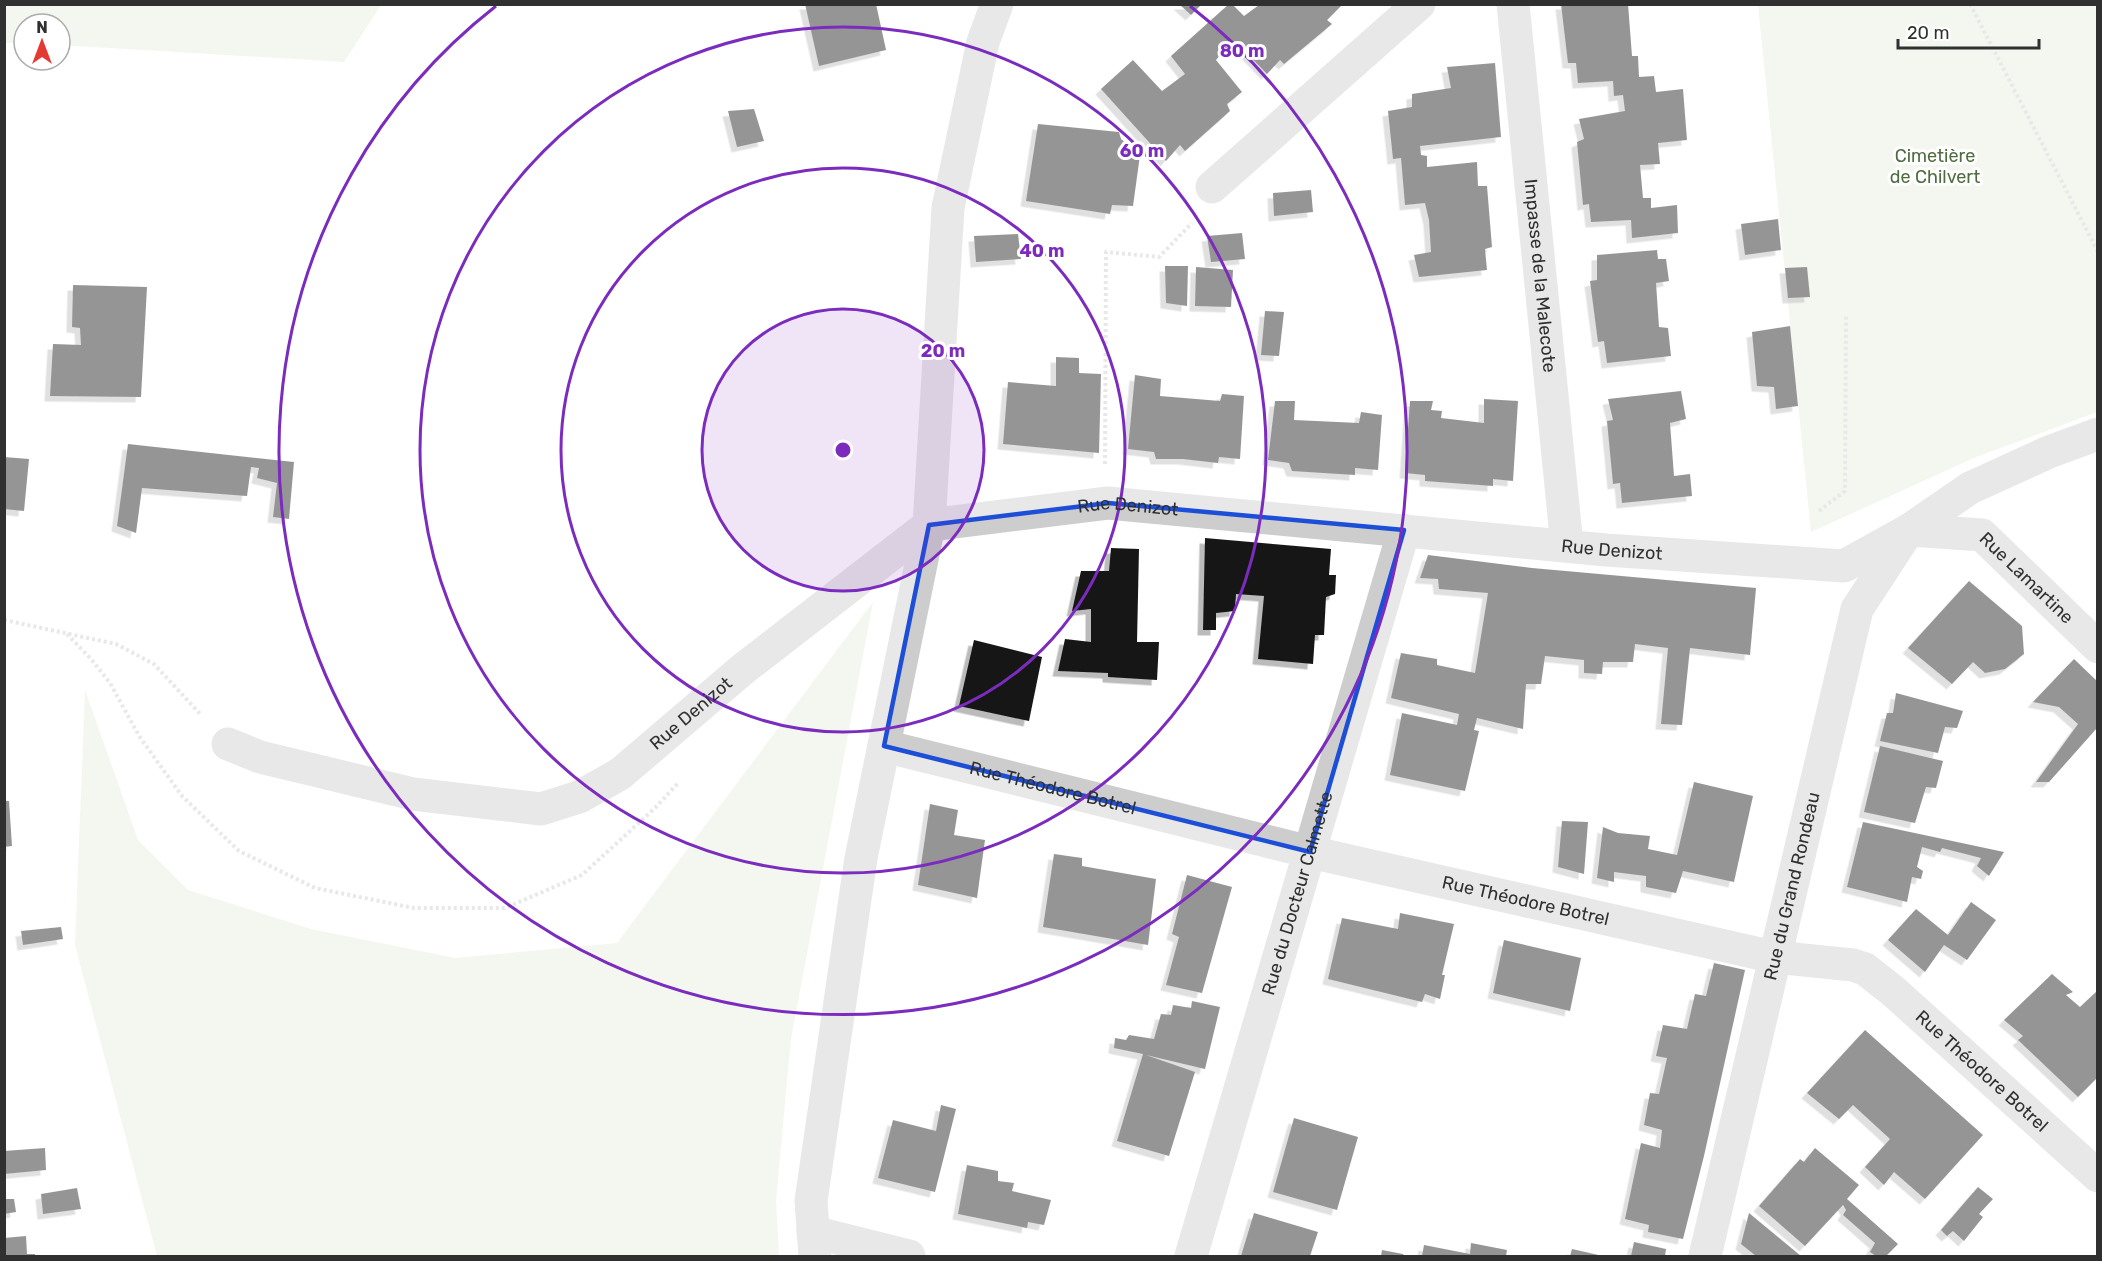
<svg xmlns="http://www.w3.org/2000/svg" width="2102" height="1261" viewBox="0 0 2102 1261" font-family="Rubik,sans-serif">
	<defs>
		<filter id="shadow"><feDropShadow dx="-5.5" dy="5.5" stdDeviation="0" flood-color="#0004"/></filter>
	</defs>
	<rect width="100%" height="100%" fill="#fff"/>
	<g fill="#e4edde">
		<path d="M5,4H381V5L344,62L60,45V24H24V43H5Z"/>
		<path d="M1758,5H2097V412L1976,457L1811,532Z"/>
		<path d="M873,602L791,1039L776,1200L779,1256H157L75,945L85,690L138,840L188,890L311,929L455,958L617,943Z"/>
	</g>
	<g fill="#171717" filter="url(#shadow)">
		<path d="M805,4H876L886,50L819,66Z"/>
		<path d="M1179,4H1202L1191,15Z"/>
		<path d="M1229,4H1232L1244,16L1259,5H1342L1327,20L1332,24L1284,64L1280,60L1267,74L1235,41L1225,49L1216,60L1242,92L1227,104L1230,111L1185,151L1180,145L1166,161L1101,89L1133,60L1162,91L1185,74L1171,56Z"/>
		<path d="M1561,4H1628L1632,56H1638L1639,77L1654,76L1656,92L1683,89L1687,140L1658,143L1660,164L1640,165L1643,198H1651V208L1677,205L1678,233L1632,238L1631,220L1591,222L1589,204L1583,205L1577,142L1584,139L1579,119L1625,111L1623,95L1614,96L1613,81L1578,83L1576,63H1568Z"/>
		<path d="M1495,63L1501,137L1420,146L1421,155L1427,156V167L1477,162L1478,186H1487L1492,247L1485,249L1487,270L1419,277L1414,255L1431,252L1429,220L1425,203L1405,205L1401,158L1393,159L1388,111L1412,107V94L1451,88L1447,67Z"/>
		<path d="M754,109L764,141L737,147L728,111Z"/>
		<path d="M1038,124L1119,132L1121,139L1140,155L1133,206L1112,205L1110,214L1026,201Z"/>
		<path d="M1311,190L1313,212L1274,216L1273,193Z"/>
		<path d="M1778,219L1781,250L1745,255L1741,224Z"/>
		<path d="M1242,233L1245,259L1211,262L1207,236Z"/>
		<path d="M1018,234L1021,259L976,262L974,236Z"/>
		<path d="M1657,250L1658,259H1666L1669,281L1656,283L1659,327L1668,328L1671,356L1607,363L1604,341L1598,342L1590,281L1597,280V255Z"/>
		<path d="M1165,266H1188L1187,306L1166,303Z"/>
		<path d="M1196,267L1233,270L1231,307L1195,306Z"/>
		<path d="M1807,267L1810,297L1788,298L1785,268Z"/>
		<path d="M73,285L147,287L141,397L50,396L53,344L81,345L80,328L72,327Z"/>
		<path d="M1265,311L1284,312L1279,356L1261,355Z"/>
		<path d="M1790,326L1798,406L1776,409L1774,387L1757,386L1752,332Z"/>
		<path d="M1056,357L1079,358V373L1101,374L1099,453L1003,444L1008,382L1056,386Z"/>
		<path d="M1135,375L1161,379L1160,396L1220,401L1222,394L1244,396L1240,459L1219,457L1218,463L1183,459H1156L1154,452L1128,449Z"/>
		<path d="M1681,391L1686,419L1670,423L1674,476L1690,474L1692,496L1622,503L1620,483L1613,484L1607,421L1613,420L1608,399Z"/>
		<path d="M1484,399L1518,401L1513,481L1493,479V486L1425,481V475L1405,473L1410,401H1433L1431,410L1442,411L1441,418L1484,423Z"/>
		<path d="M1275,401H1295L1294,420L1359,423L1361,412L1382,415L1378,470L1355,468V475L1292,471L1289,463L1268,460Z"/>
		<path d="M128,444L294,462L289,519L273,517L277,483L257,478L259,468L251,467L247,496L142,488L136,533L117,526Z"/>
		<path d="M4,457L29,459L24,511L4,509Z"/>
		<path d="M1205,538L1331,549L1329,575H1336L1335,594L1326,597L1324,635H1315L1313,664L1258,659L1264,596L1236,594L1235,611L1216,613V630H1203Z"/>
		<path d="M1111,548L1139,549L1137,642H1159L1157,680L1108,677V673L1058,671L1065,639L1091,642V609L1072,611L1081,571H1109Z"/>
		<path d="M1428,555L1532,568L1756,588L1750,655L1690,648L1682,725L1661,724L1668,648L1635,644L1633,662H1603L1602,674L1584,673V660L1545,656L1541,684H1526L1523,729L1477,718L1474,730L1479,731L1465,791L1390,775L1402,713L1457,725L1459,714L1391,698L1401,653L1437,659V665L1475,673L1488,593L1439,589L1438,579L1420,578Z"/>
		<path d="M1969,581L2022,626L2024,654L2005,669L1985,673L1973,662L1952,684L1908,648Z"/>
		<path d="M974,640L1042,657L1029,721L959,706Z"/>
		<path d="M2074,659L2097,681V728L2049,782H2036L2078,724L2059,707L2033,702Z"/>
		<path d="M1896,693L1963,711L1957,728L1945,727L1938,753L1880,741L1887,713H1893Z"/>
		<path d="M1880,746L1943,761L1936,788L1926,787L1915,823L1864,812Z"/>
		<path d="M1694,782L1753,796L1734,882L1683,871L1676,893L1646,887V876L1614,872V882L1597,878L1603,827L1618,833L1650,836L1648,849L1677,855Z"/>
		<path d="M4,801H9L12,846L4,847Z"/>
		<path d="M930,804L958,810L954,835L985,840L977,898L918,885Z"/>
		<path d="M1562,821L1588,822L1584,874L1558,867Z"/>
		<path d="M1863,822L2004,852L1989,876L1977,866L1981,858L1942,848L1940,852L1922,847L1917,867L1923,871L1921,879L1912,877L1907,902L1847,887Z"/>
		<path d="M1054,854L1082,858V866L1156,879L1148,945L1043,927Z"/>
		<path d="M1187,875L1232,887L1202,993L1166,985L1179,937L1172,934Z"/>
		<path d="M1971,902L1996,920L1967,960L1944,945L1925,972L1888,940L1916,909L1948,935Z"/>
		<path d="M1400,913L1454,924L1442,975H1445L1440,999L1425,994L1422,1002L1328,979L1342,918L1398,929Z"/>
		<path d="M61,927L63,939L23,945L21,931Z"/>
		<path d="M1504,940L1581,958L1570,1011L1493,993Z"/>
		<path d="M1714,963L1745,970L1704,1156L1683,1239L1648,1232L1649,1225L1625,1219L1641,1143L1660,1148L1662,1130L1644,1125L1650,1093L1659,1094L1667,1058L1656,1056L1663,1025L1687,1029L1695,994L1706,996Z"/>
		<path d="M2052,974L2073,992L2066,995L2080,1007L2097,991V1078L2078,1097L2018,1040L2023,1036L2004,1020Z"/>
		<path d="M1192,1001L1220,1007L1205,1069L1146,1055L1195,1072L1169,1156L1117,1141L1143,1054L1114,1048L1115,1038L1126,1040L1129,1035L1154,1039L1161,1014L1171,1015L1173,1005L1191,1008Z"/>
		<path d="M1865,1030L1983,1135L1925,1199L1894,1172L1884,1185L1865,1167L1890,1139L1853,1105L1839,1119L1807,1093Z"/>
		<path d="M941,1105L956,1109L935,1192L878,1178L893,1120L936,1131Z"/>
		<path d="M1294,1118L1358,1137L1337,1210L1273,1192Z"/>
		<path d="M45,1148L46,1170L4,1174V1151Z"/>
		<path d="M1815,1148L1859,1185L1847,1199L1898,1244L1886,1256H1876L1870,1252L1875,1243L1843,1215L1846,1210L1843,1205L1805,1246L1759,1206L1800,1159L1804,1162Z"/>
		<path d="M967,1165L998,1171V1181L1014,1183L1012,1191L1051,1200L1044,1225L1028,1222L1027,1228L958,1214Z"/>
		<path d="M1978,1187L1993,1199L1979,1214L1983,1217L1964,1241L1953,1231L1947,1236L1941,1230Z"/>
		<path d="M77,1188L81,1209L43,1214L41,1194Z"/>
		<path d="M4,1199H14L16,1212L4,1214Z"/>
		<path d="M1254,1213L1318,1232L1310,1256H1241Z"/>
		<path d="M1749,1213L1801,1256H1756L1741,1244Z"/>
		<path d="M26,1236L27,1254H35V1256H4V1238Z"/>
		<path d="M1634,1242L1666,1249L1665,1256H1631Z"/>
		<path d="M1471,1243L1507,1250L1506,1256H1422L1424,1245L1470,1254Z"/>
		<path d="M1572,1249L1603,1256H1570Z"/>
		<path d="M1382,1250L1403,1254L1404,1256H1381Z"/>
	</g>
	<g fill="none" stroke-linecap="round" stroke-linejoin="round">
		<g stroke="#cdcdcd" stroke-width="4" stroke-dasharray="3 3" stroke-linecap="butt">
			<path d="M1970,4L2098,252"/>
			<path d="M1105,464L1106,252L1159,257L1192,223"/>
			<path d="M1819,511L1845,491L1846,314"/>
			<path d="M4,620L116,644L154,664L201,715"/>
			<path d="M67,634L91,659L110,683L139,736L182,796L239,851L315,888L414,908H505L582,875L655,808L679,782"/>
		</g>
		<g stroke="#cdcdcd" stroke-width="33">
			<path id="s1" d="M1513,4L1567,546"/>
			<path d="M1212,187L1419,4"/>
			<path id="s2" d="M1909,530L1982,535L2098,647"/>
			<path id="s3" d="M228,744L260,757L413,794L541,809L579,797L620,774L743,669L929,525L1108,503L1606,550L1844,566L1909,530L1970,488L2049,452L2098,434"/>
			<path id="s4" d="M884,746L1310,852L1774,957L1853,965L1865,969L1893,991L2098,1176"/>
			<path d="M813,1232L909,1256"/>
			<path d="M815,1256L811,1201L861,858L929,525L948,208L983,42L997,4"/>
			<path id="s5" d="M1191,1256L1404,530"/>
			<path id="s6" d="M1705,1256L1857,609L1906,534"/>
		</g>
	</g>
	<path d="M0 0H2102V1261H0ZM1108,503L1404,530L1310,852L884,746L929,525Z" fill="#fff" fill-opacity=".55" fill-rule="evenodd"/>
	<path fill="none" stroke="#1d4ed8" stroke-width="4.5" stroke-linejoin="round" d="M1108,503L1404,530L1310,852L884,746L929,525Z"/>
	<circle cx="843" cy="450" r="141" fill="#7b2cbf" fill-opacity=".12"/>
	<g fill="none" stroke="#7b2cbf" stroke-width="3">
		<circle cx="843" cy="450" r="141"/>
		<circle cx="843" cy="450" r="282"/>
		<circle cx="843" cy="450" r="423"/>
		<path d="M1190 6A564 564 0 1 1 496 6"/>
	</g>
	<g text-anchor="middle" stroke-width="6" stroke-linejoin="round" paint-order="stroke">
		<g font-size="18" fill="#4e6c3d" stroke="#fff">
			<text x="1935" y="162">Cimetière<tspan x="1935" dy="21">de Chilvert</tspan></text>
		</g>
		<g font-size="18" fill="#303030" stroke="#fff">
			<text dy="6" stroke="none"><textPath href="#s1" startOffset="273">Impasse de la Malecote</textPath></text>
			<text dy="6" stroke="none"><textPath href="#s3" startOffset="1005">Rue Denizot</textPath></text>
			<text dy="6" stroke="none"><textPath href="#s3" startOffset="1491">Rue Denizot</textPath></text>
			<text dy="6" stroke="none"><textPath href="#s2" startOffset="135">Rue Lamartine</textPath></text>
			<text dy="6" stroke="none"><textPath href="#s3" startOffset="501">Rue Denizot</textPath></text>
			<text dy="6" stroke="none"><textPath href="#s4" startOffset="174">Rue Théodore Botrel</textPath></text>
			<text dy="6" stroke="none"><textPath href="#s6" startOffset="380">Rue du Grand Rondeau</textPath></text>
			<text dy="6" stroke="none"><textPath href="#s5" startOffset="378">Rue du Docteur Calmette</textPath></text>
			<text dy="6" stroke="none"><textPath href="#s4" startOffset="660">Rue Théodore Botrel</textPath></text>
			<text dy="6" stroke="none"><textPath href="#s4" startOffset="1162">Rue Théodore Botrel</textPath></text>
		</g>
	</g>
	<circle cx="843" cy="450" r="9" fill="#7b2cbf" stroke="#fff" stroke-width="3"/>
	<g font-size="18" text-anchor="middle" font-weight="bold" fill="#7b2cbf" stroke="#fff" stroke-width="6" stroke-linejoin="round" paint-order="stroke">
		<text x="1242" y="57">80 m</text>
		<text x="1142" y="157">60 m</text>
		<text x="1042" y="257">40 m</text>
		<text x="943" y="357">20 m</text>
	</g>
	<rect width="2102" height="1261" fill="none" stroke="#303030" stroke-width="12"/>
	<g transform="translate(42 42)"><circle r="28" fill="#ffffff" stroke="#acacac" stroke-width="1.5"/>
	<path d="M0-4.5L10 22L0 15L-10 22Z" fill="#e53a34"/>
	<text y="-9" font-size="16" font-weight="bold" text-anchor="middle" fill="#303030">N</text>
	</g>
	<path d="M1898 39v9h141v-9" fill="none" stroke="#303030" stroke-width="3"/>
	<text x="1907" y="39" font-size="18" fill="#303030" stroke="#ffffff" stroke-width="4.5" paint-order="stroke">20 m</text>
</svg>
